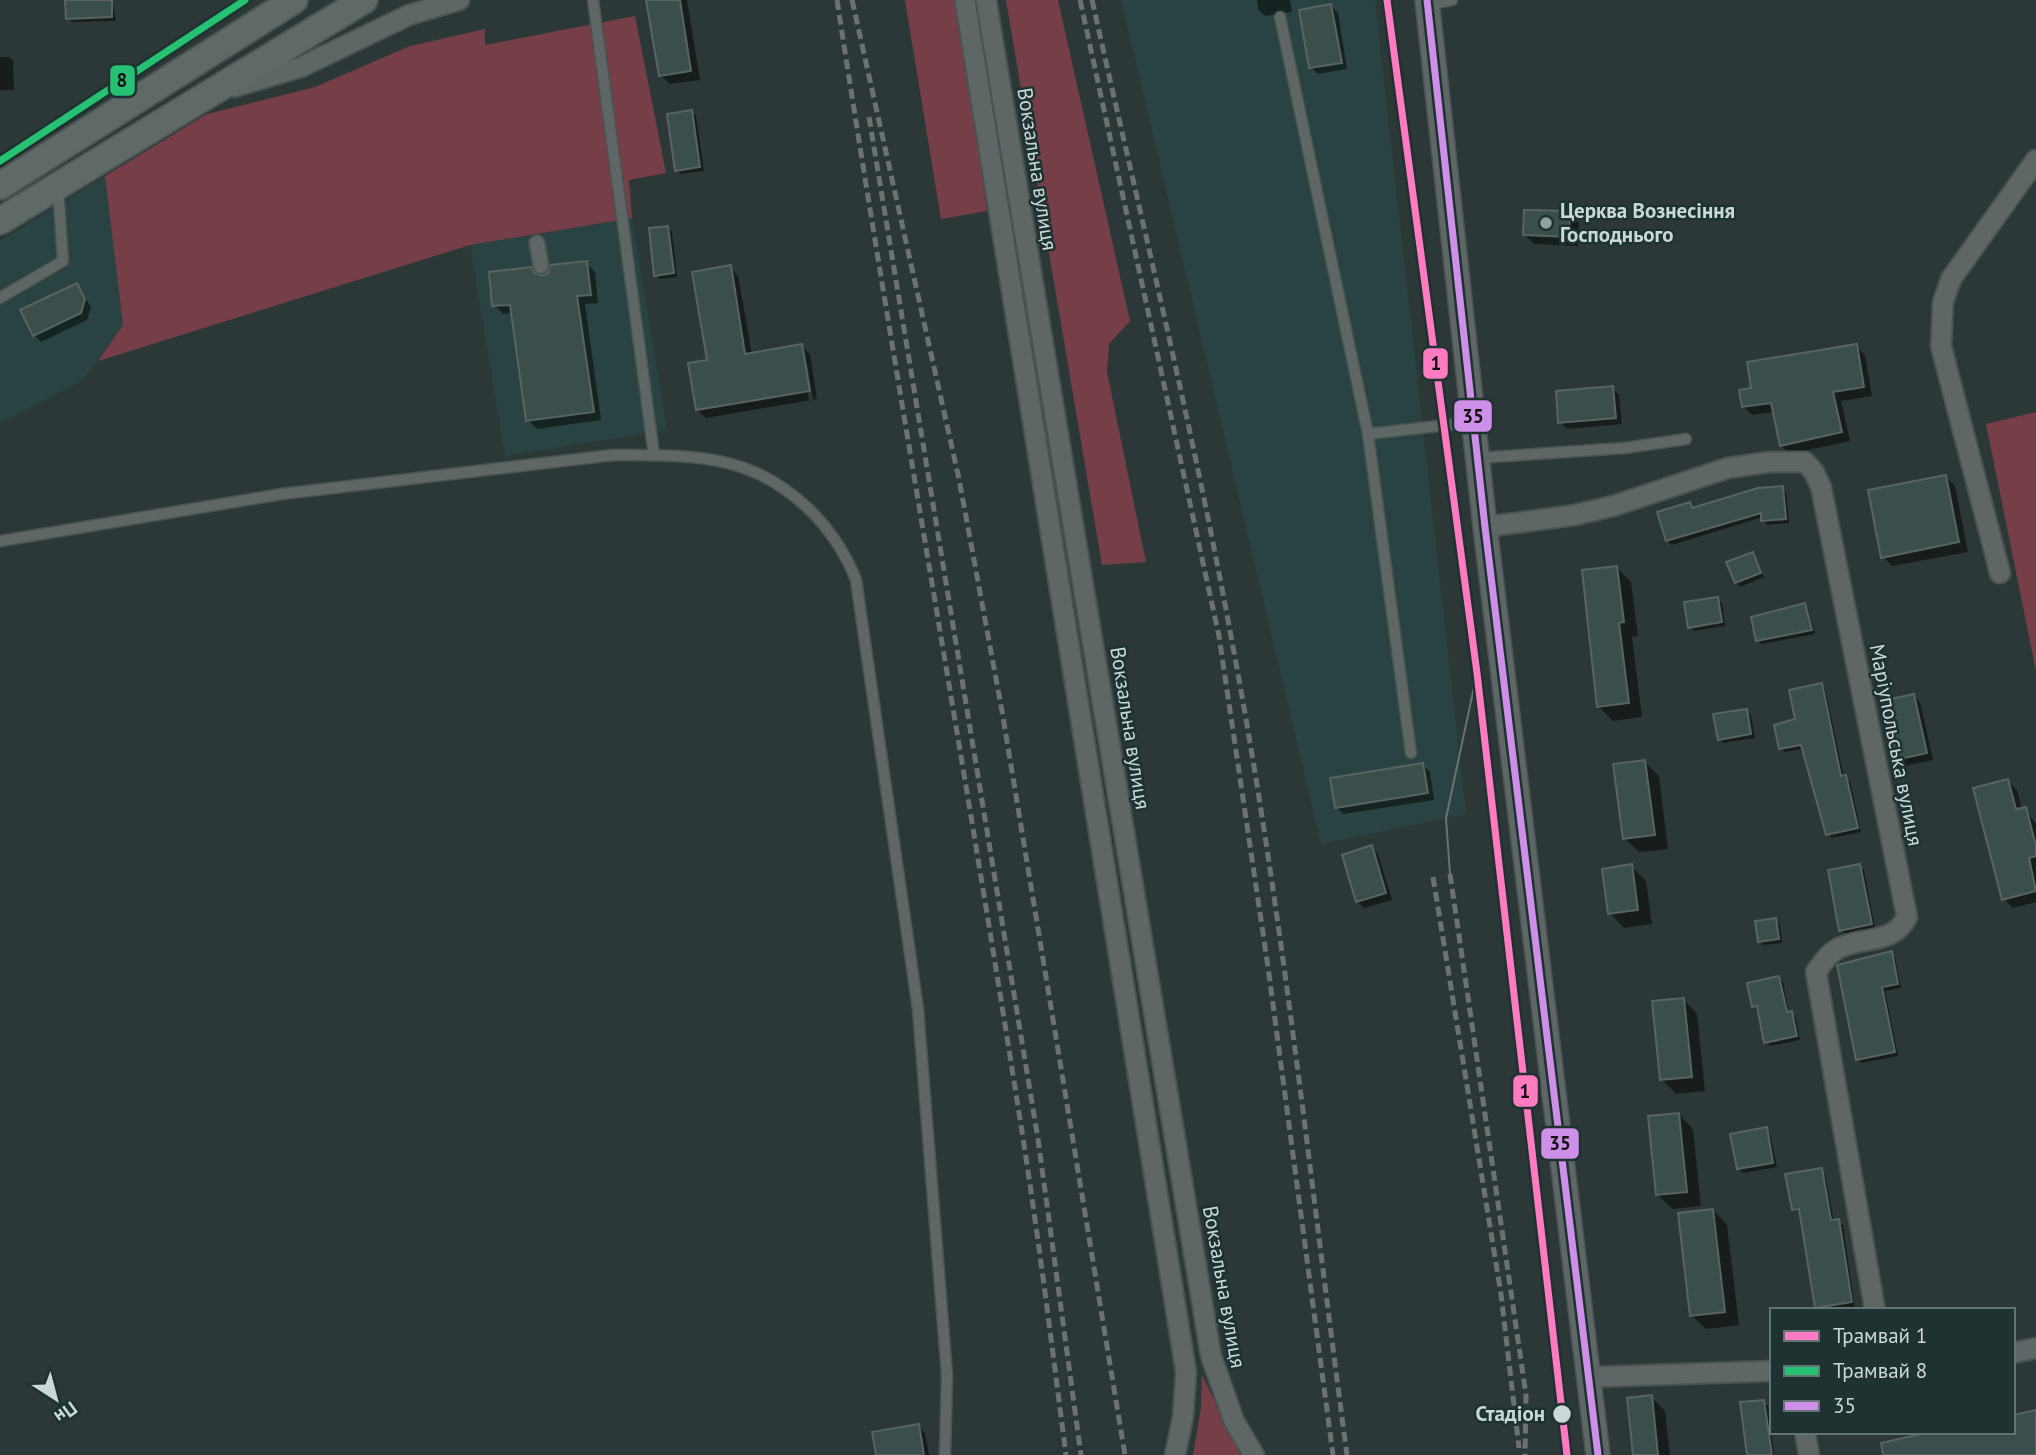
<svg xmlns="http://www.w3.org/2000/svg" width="2036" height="1455" viewBox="0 0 2036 1455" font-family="'PT Sans',sans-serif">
	<rect width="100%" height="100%" fill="#2c3837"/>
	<g fill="#284341">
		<path d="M1121,0H1375L1466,814L1321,844Z"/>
		<path d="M105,176L123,325L83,380L0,423V241Z"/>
		<path d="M632,218L667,430L505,456L470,245Z"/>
	</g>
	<g fill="#763f48">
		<path d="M905,0H957L987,211L941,219Z"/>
		<path d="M1006,0H1058L1130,321L1109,344L1107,372L1146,562L1102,565Z"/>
		<path d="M635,16L666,173L629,180L632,218L470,245L98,361L123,325L105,176L207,114L315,87L410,46L485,29V45Z"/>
		<path d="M2036,412V671L1986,424Z"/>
		<path d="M1202,1375L1241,1455H1193L1201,1408Z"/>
	</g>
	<g fill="#0007" fill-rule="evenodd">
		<path d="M67,0H112L116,21L72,22L67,18Z"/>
		<path d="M648,0H687L700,80L670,84L660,75Z"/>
		<path d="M1257,0H1290L1292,12L1265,16L1258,9Z"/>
		<path d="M1331,6L1338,13L1347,69L1318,74L1311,67Z"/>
		<path d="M0,57H9L13,61L14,90H0Z"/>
		<path d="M692,112L696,116L704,171L681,174L677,170Z"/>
		<path d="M1569,213L1579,223L1578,246L1534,244L1525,235Z"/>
		<path d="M668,228L672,232L677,277L660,279L656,275Z"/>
		<path d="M586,263L595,272L598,303L585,304L601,420L537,429L528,420L513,313L503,314L494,305L531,269L542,277Z"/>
		<path d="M730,267L738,276L752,354L801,346L810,354L817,399L706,418L697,410ZM802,353H805L813,400H809Z"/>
		<path d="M77,285L91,307L87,320L41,342L34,335Z"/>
		<path d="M1856,346L1865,355L1872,396L1841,401L1850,441L1790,454L1781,445L1774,412L1752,415L1744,407L1753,389Z"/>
		<path d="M1612,388L1619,395L1622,424L1567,429L1560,422Z"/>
		<path d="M1945,476L1955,486L1968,552L1892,566L1883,557Z"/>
		<path d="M1782,487L1786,492L1789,523L1767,525L1763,517L1672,545L1667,541L1690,504L1694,509Z"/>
		<path d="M1752,554L1764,577L1740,587L1736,582Z"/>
		<path d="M1616,567L1631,582L1638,636L1632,637L1642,717L1613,721L1599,707Z"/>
		<path d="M1717,598L1722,603L1725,626L1694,631L1690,627Z"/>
		<path d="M1804,605L1808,609L1815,634L1762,644L1757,640Z"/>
		<path d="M1821,685L1825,689L1844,777L1850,781L1861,832L1832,838L1827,834L1804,749L1785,752L1780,748Z"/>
		<path d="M1913,695L1920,702L1933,760L1904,766L1897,759Z"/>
		<path d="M1747,711L1751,715L1755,738L1723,743L1719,739Z"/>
		<path d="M1644,761L1659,776L1668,849L1639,852L1624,838Z"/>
		<path d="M1423,765L1430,772L1434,800L1343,814L1336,807Z"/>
		<path d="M2008,781L2017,790L2022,810L2025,809L2036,824V902L2013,908L2004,899Z"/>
		<path d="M1372,847L1378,854L1392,900L1364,908L1357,901Z"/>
		<path d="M1631,866L1646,881L1652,924L1624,928L1610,913Z"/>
		<path d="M1859,866L1864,870L1875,928L1845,934L1841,930Z"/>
		<path d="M1775,920L1780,924L1782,943L1763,945L1759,941Z"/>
		<path d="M1891,953L1895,957L1901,988L1885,991L1898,1056L1862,1063L1858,1059L1839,965Z"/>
		<path d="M1779,978L1783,982L1789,1014L1796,1017L1800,1040L1770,1046L1766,1042L1760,1011L1754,1007Z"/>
		<path d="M1683,999L1697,1014L1705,1091L1676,1094L1662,1080Z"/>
		<path d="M1679,1114L1693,1129L1701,1206L1672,1209L1657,1194Z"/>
		<path d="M1766,1129L1770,1133L1777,1167L1743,1173L1738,1168Z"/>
		<path d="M1821,1170L1825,1174L1834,1222L1843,1225L1855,1310L1817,1307L1802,1213L1793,1210Z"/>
		<path d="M1713,1210L1727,1225L1739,1325L1706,1329L1691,1315Z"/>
		<path d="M1651,1397L1665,1411L1670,1455H1635Z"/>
		<path d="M1763,1402L1768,1406L1774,1455H1749Z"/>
		<path d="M918,1426L925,1433L929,1455H877Z"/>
	</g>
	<g fill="#3a4e4c" stroke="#596362" stroke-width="2">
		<path d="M65,0H112V17L66,19Z"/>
		<path d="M646,0H680L691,71L659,76Z"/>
		<path d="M1331,4L1342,63L1309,68L1299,10Z"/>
		<path d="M692,110L700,167L675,171L667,114Z"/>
		<path d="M1524,210L1570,211L1569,237L1523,235Z"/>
		<path d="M668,226L674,273L654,276L649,228Z"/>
		<path d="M587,261L591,295L577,296L594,412L526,421L510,305L492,306L489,272L531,267L534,273L542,276L548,273L550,265Z"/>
		<path d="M731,265L745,354L802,344L810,391L696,410L688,363L707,360L692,272Z"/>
		<path d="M77,283L85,299L81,313L33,336L20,310Z"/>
		<path d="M1857,344L1864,387L1833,392L1842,432L1780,446L1771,403L1742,407L1739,390L1751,388L1747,362Z"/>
		<path d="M1613,386L1616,418L1558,423L1556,391Z"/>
		<path d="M1946,475L1959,542L1881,558L1868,490Z"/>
		<path d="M1783,486L1786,519L1761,521V513L1666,541L1657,512L1690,502L1692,508L1758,488Z"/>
		<path d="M1753,552L1761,573L1735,583L1726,562Z"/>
		<path d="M1617,566L1624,622L1619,623L1629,703L1597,707L1582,570Z"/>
		<path d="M1718,597L1722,622L1688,628L1684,602Z"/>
		<path d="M1805,603L1812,630L1756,641L1751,617Z"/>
		<path d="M1822,683L1841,776L1846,775L1858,828L1826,835L1801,745L1779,749L1774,725L1795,719L1789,690Z"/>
		<path d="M1914,694L1927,753L1895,760L1882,701Z"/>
		<path d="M1747,709L1751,734L1718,740L1713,714Z"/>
		<path d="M1645,760L1655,835L1623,839L1613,764Z"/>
		<path d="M1423,763L1428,793L1335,808L1330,778Z"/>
		<path d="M2008,779L2016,809L2026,807L2036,846V856L2029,858L2036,891L2002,900L1973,788Z"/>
		<path d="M1372,845L1386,893L1356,902L1342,855Z"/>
		<path d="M1632,864L1638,910L1608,914L1602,869Z"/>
		<path d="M1860,864L1872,924L1839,931L1828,870Z"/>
		<path d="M1776,918L1779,939L1758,942L1755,921Z"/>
		<path d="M1892,951L1898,984L1882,987L1895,1052L1856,1060L1837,965Z"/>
		<path d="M1779,976L1787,1012L1792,1011L1797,1036L1764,1043L1757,1006L1752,1007L1747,983Z"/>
		<path d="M1684,998L1692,1077L1660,1080L1652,1001Z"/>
		<path d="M1679,1113L1687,1192L1656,1195L1648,1116Z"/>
		<path d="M1767,1127L1773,1163L1737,1169L1730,1134Z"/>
		<path d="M1822,1168L1831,1220L1839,1219L1852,1302L1815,1308L1799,1209L1792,1210L1785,1174Z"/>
		<path d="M1713,1209L1725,1312L1690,1316L1678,1213Z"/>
		<path d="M1652,1395L1658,1455H1633L1627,1398Z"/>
		<path d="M1764,1400L1772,1455H1747L1740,1402Z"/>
		<path d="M2036,1410V1455H1883L1881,1443L1930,1432H2013V1415Z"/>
		<path d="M919,1424L924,1455H876L872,1432Z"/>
	</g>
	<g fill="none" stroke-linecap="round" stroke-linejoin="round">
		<defs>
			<g id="service">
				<path d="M593,0L654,455"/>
				<path d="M1428,5L1452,0"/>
				<path d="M1280,17L1368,434L1411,753"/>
				<path d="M0,298L63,261L58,188"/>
				<path d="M1368,434L1473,422"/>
				<path d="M1477,458L1625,448L1686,439"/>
				<path d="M0,541L282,494L613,455C651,455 694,454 731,464C788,479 835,526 856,580L918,1009L947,1375L945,1455"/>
			</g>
			<path id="pedestrian" d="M537,243L541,266"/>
			<g id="minor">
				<path d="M965,0L1186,1372L1183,1417L1175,1455"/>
				<path d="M986,0L1211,1356L1234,1421L1254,1455"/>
				<path d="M234,87L301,67L409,15L459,0"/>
				<path d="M1485,527L1575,515L1613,506L1728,468L1769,462H1805L1814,472L1821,487L1907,917C1893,945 1863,936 1839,948C1829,953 1822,963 1816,972L1875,1310"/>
				<path d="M2000,573L1941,346L1943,302L1951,279L2036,160"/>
				<path d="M2013,1353L2036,1348"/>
				<path d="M1591,1377L1772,1371"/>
				<path d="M1805,1432L1809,1455"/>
			</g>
			<path id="tertiary" d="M1427,0L1485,527L1598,1455"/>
			<g id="secondary">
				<path d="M0,186L294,0"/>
				<path d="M0,221L364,0"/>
			</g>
		</defs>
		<use href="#service" stroke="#495352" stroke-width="13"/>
		<use href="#pedestrian" stroke="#495352" stroke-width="18"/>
		<use href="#minor" stroke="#495352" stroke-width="23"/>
		<use href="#tertiary" stroke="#495352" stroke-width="26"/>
		<use href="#secondary" stroke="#495352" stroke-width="30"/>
		<use href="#service" stroke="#5e6766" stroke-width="10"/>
		<use href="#pedestrian" stroke="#5e6766" stroke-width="14"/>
		<use href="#minor" stroke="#5e6766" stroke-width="19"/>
		<use href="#tertiary" stroke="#5e6766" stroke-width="23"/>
		<use href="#secondary" stroke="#5e6968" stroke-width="26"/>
		<path stroke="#6b7372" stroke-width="2" d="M1450,874L1446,818L1477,673"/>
		<g stroke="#6b7372" stroke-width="5" stroke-dasharray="10 5" stroke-linecap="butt">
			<path d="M837,0C895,378 963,754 1022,1132C1039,1240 1052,1347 1066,1455"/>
			<path d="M852,0L959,479L1002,711L1125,1455"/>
			<path d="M1080,0L1219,636L1268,967L1333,1455"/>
			<path d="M1092,0C1139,210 1191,420 1230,631C1282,903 1310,1181 1347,1455"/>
			<path d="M869,117L1038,1139L1081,1455"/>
			<path d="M1450,874L1526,1395L1525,1455"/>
			<path d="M1433,877L1501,1294L1519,1448"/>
		</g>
		<defs>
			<path id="bus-1" d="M1427,0L1485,527L1598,1455"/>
		</defs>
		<use href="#bus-1" stroke="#1e3231" stroke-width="12"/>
		<use href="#bus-1" stroke="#ce8fe9" stroke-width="7"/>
		<defs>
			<path id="tram-1" d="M1387,0L1477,673L1567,1455"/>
			<path id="tram-2" d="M0,161L245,0"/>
		</defs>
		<use href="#tram-1" stroke="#1e3231" stroke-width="12"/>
		<use href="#tram-2" stroke="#1e3231" stroke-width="12"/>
		<use href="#tram-1" stroke="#fe7ac1" stroke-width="7"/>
		<use href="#tram-2" stroke="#26c172" stroke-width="7"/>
	</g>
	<circle fill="#94a09f" stroke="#1e3231" stroke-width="2.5" cx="1546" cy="223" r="7"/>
	<circle fill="#ccd8d7" stroke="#1e3231" stroke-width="2.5" cx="1562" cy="1414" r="10"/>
	<g text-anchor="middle" stroke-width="5" stroke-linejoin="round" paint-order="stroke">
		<g font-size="21" fill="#ccd8d7" stroke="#1e3231">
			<text transform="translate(1037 169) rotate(81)" y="7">Вокзальна вулиця</text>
			<text transform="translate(1130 728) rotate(81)" y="7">Вокзальна вулиця</text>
			<text transform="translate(1896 745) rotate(79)" y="7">Маріупольська вулиця</text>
			<text transform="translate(1224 1287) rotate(80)" y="7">Вокзальна вулиця</text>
		</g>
		<g font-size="21" font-weight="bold" fill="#ccd8d7" stroke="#1e3231" text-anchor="start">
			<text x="1560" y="218">Церква Вознесіння<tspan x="1560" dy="24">Господнього</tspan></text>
		</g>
		<g font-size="21" font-weight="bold" fill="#ccd8d7" stroke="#1e3231" text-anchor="end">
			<text x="1545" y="1421">Стадіон</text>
		</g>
	</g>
	<g stroke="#1e3231" stroke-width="2.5">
		<rect x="109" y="64" width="27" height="33" rx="7" fill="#26c172"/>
		<rect x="1422" y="347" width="27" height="33" rx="7" fill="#fe7ac1"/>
		<rect x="1453" y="399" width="40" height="34" rx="7" fill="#ce8fe9"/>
		<rect x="1512" y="1074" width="27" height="34" rx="7" fill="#fe7ac1"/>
		<rect x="1540" y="1127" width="40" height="33" rx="7" fill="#ce8fe9"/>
	</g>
	<g font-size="19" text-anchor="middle" font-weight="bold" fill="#111">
		<text x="122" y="87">8</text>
		<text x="1436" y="370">1</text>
		<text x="1473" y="423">35</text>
		<text x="1525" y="1098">1</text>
		<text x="1560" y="1150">35</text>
	</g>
	<rect x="1770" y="1308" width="245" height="126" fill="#1e3231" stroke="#647473" stroke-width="2"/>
	<rect x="1784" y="1331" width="35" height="10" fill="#fe7ac1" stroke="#647473" stroke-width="2"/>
	<text x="1833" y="1343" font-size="21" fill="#ccd8d7">Трамвай 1</text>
	<rect x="1784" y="1366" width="35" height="10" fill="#26c172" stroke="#647473" stroke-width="2"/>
	<text x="1833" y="1378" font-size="21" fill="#ccd8d7">Трамвай 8</text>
	<rect x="1784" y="1401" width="35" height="10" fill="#ce8fe9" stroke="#647473" stroke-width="2"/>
	<text x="1833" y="1413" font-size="21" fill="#ccd8d7">35</text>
	<g transform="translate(56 1399) rotate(144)" stroke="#1e3231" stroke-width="5" paint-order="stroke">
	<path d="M0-5L12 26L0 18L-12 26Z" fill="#ccd8d7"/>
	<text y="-10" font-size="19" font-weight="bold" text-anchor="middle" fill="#ccd8d7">Пн</text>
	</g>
</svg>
